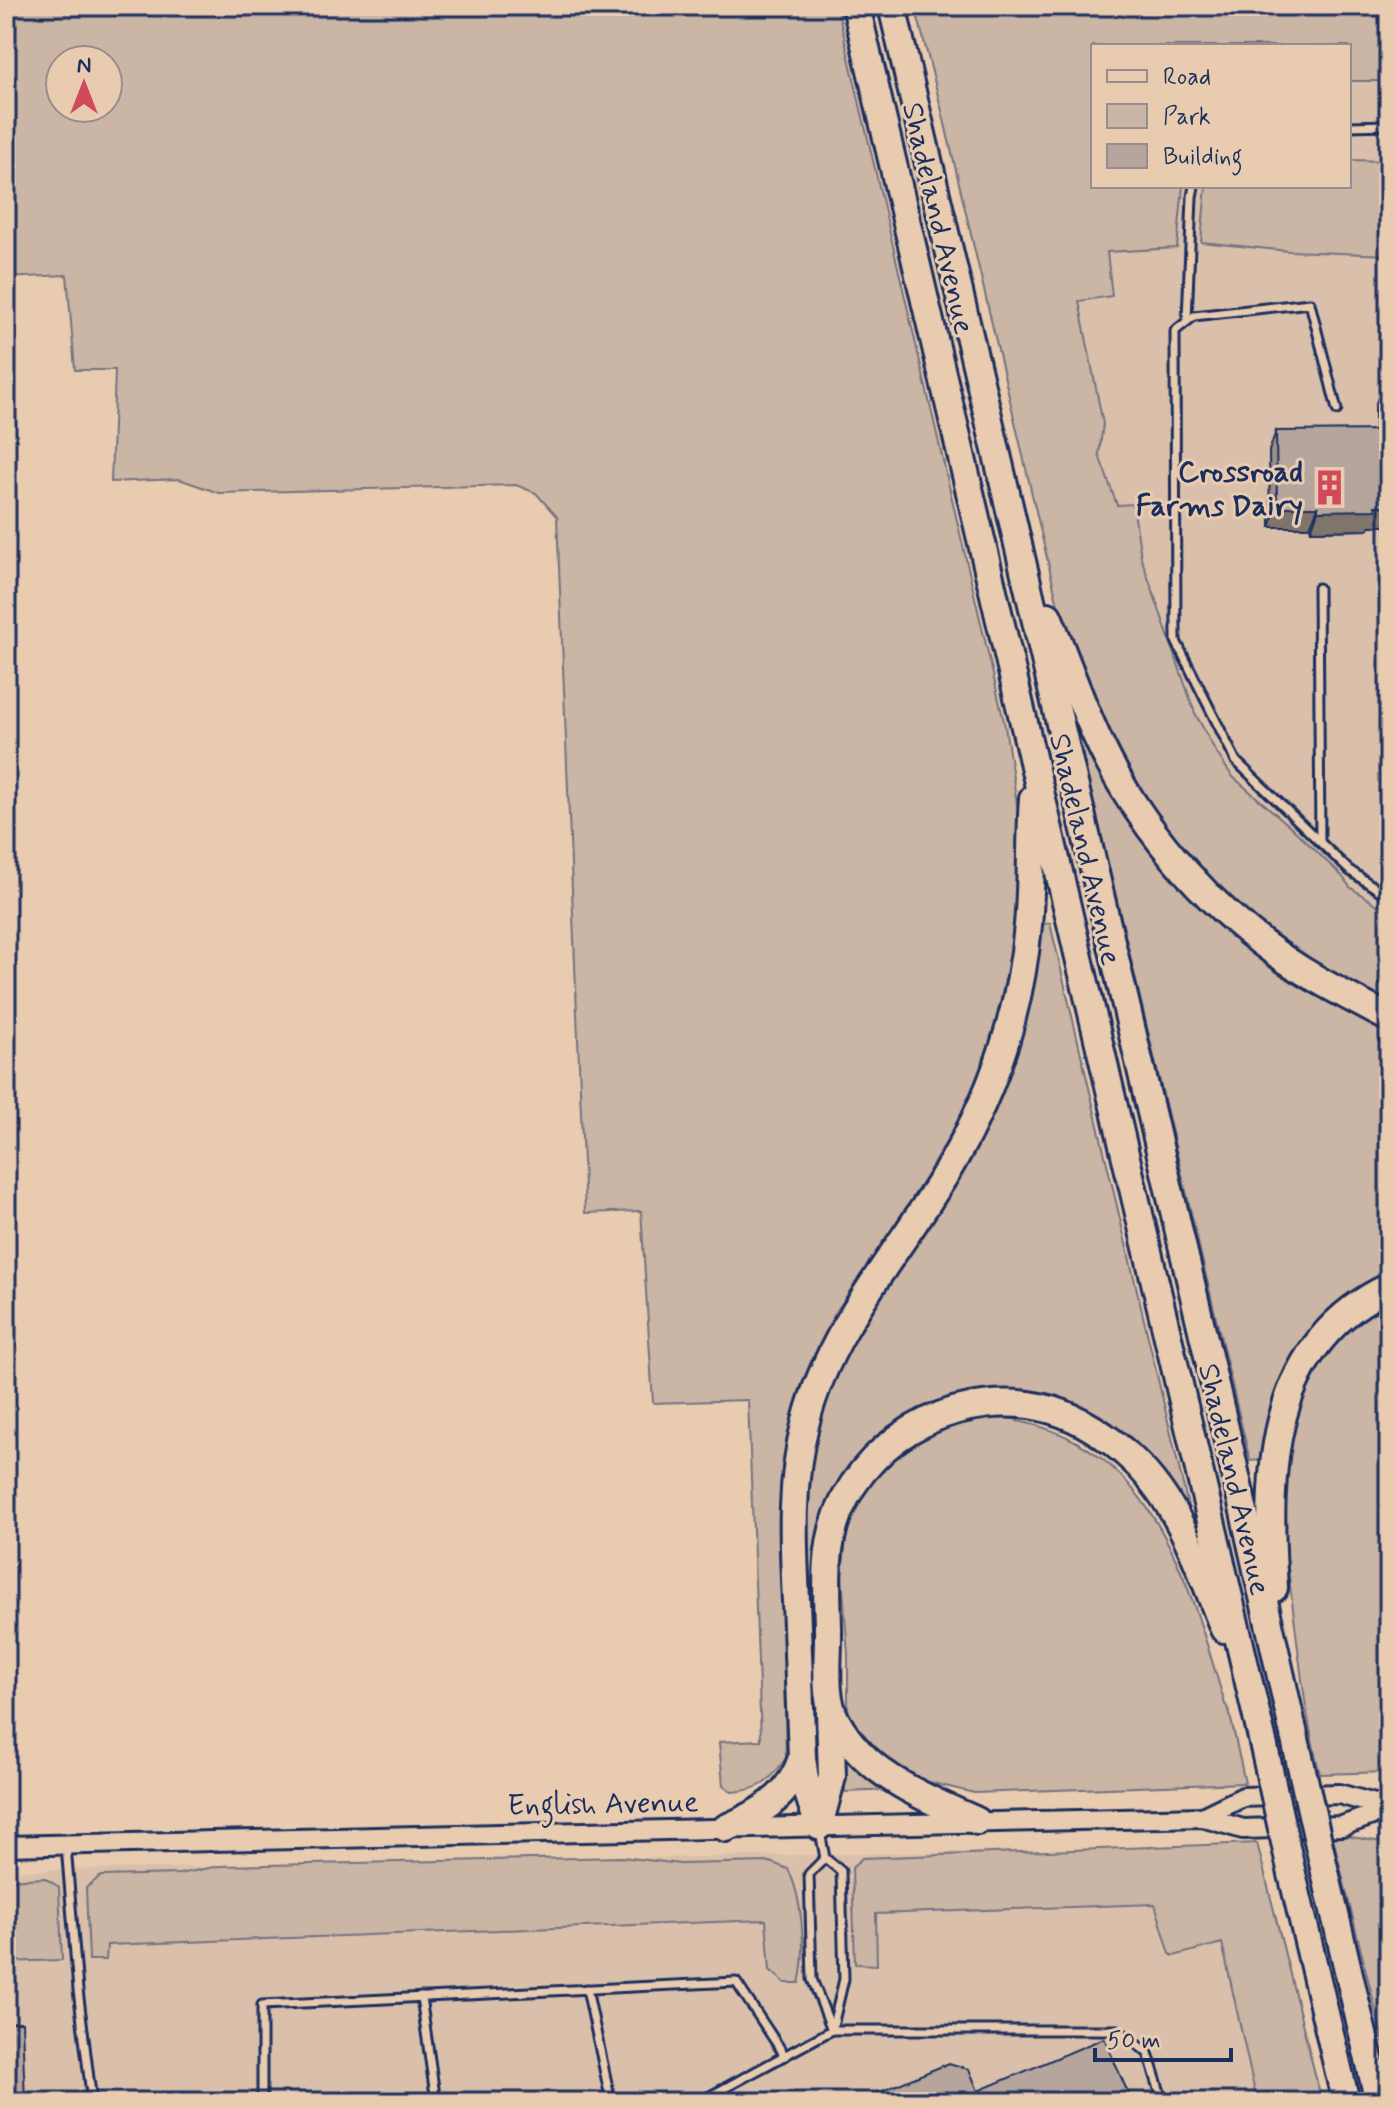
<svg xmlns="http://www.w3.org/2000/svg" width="1395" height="2108" viewBox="0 0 1395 2108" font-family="Mynerve,sans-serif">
	<rect width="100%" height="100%" fill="#e9ccb0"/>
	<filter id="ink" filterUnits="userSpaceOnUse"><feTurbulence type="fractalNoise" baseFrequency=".0125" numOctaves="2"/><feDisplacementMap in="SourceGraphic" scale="16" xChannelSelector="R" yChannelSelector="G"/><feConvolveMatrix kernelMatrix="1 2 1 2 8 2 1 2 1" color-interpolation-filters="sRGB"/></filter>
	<g filter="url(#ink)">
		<g fill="#dac0aa">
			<path d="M1389,59V945L1171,747L988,109L1093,186H1349V60Z"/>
			<path d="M1153,1848L1222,1941L1257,2102H6V1871Z"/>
		</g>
		<g fill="#cbb5a4" stroke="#737281" stroke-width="2" fill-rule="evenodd">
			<path d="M6,6H837L1005,726L1019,817L1018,926L1009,979L997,1023L982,1074L959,1120L909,1206L834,1315L807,1376L785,1457L781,1522L786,1758C769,1782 762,1790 732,1792L723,1785L719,1742L761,1740L748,1400L653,1403L641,1211L585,1213L557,517L536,493L516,485L219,493L179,479L111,482L115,370H75L67,275L6,278ZM60,60H108V108H60Z"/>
			<path d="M915,6H1389V81H1349V46H1093V186H1183L1177,248L1107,252L1112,296L1079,301L1103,424L1099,455L1117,505L1133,504L1141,557L1195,713L1216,752L1232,776L1291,827L1342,876L1350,887L1389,913V1005L1285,946L1248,916L1201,872L1156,816L1113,745L1062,622L942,111Z"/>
			<path d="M1349,160L1389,161V255L1289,251L1201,242L1206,186H1349Z"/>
			<path d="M1085,730L1164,858L1389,1027V1275L1345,1298L1310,1334L1263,1460L1250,1461L1094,804L1087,805L1072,734Z"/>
			<path d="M1050,923L1189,1510L1182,1511L1051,1398L888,1432L816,1589H811L802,1516L803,1490L828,1380L932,1207L1038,925Z"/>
			<path d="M1389,1303V1772L1320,1774C1307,1724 1301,1675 1295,1624C1288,1574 1282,1522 1285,1471C1287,1436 1298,1397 1317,1367C1333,1339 1361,1319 1389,1303Z"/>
			<path d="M1018,1414L1017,1421C1156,1446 1190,1588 1225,1704L1229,1710L1245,1783L974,1793L912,1778L887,1765L852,1725L848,1708V1655L842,1575L847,1530L855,1505L866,1487L884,1465L909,1444L938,1429L979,1417Z"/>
			<path d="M844,1749L893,1790L845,1792Z"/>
			<path d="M1332,1834L1389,1843V2064Z"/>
			<path d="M1257,1843L1322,2102H1257L1222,1943L1174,1956L1170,1954L1155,1904L876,1914L877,1965L855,1964L852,1868L862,1858Z"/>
			<path d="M622,1857L680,1864L770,1862L788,1869C802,1897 807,1952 799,1983H785L770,1970L766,1920L107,1945L106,1960H89L86,1888L101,1876L179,1874L219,1866Z"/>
			<path d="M45,1878L59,1887L62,1960L6,1962V1880Z"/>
		</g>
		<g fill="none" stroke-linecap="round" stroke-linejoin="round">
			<defs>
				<g id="service">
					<path d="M1349,126L1389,125"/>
					<path d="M1187,320L1192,197L1194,186"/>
					<path d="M1337,410L1310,303L1194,316L1175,331L1176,641L1236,761L1349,870L1389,897"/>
					<path d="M1318,588L1320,842"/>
					<path d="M820,1832L825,1858L841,1871L844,1979L832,2030L812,1979L809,1874L825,1858"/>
					<path d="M66,1846L78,1990L92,2102"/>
					<path d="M587,1989L611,2102"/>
					<path d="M421,1997L436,2102"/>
					<path d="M262,2102V2005L736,1982L785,2056"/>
					<path d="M699,2102L832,2030H1118L1148,2053L1163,2102"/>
				</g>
				<g id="tertiary">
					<path d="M1202,1817L1243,1797L1339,1794L1389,1808"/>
					<path d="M6,1846L1202,1817L1243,1829L1342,1826L1389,1809"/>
				</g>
				<g id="motorway">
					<path d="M856,6L1264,1747"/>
					<path d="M892,6L1231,1454L1297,1748"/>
					<path d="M1048,616C1066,659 1081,704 1101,746C1144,836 1219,919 1303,971C1331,988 1360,1003 1389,1018"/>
					<path d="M1274,1588C1266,1472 1268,1344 1389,1287"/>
					<path d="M977,1821C924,1797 867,1776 837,1722C822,1697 829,1657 828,1627C827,1589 824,1550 838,1514C871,1431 967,1386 1052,1410C1082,1419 1111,1439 1133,1460C1181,1506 1200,1569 1224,1629"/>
					<path d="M819,1826L806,1787L802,1758C800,1706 798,1653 796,1601C793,1540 790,1480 806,1421C832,1320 908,1244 957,1154C996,1084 1021,1005 1028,925C1032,883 1030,840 1033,798"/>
					<path d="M819,1826L832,1777L830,1711"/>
					<path d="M726,1828C761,1813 790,1796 802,1758"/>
					<path d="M1325,1872L1379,2102"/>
					<path d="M1292,1874L1346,2102"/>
				</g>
			</defs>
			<use href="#service" stroke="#1b2f5e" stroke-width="13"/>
			<use href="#tertiary" stroke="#1b2f5e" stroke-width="24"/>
			<use href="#motorway" stroke="#1b2f5e" stroke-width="32"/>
			<use href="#service" stroke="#e9ccb0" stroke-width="7"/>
			<use href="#tertiary" stroke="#e9ccb0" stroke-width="18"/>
			<use href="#motorway" stroke="#e9ccb0" stroke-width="26"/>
			<defs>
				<g id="motorway-bridge">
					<path d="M1264,1747L1292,1874"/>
					<path d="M1297,1748L1325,1872"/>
				</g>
			</defs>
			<use href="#motorway-bridge" stroke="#1b2f5e" stroke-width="32" stroke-linecap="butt"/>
			<use href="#motorway-bridge" stroke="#e9ccb0" stroke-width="26"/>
		</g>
		<g fill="#9d8e86" stroke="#1b2f5e" stroke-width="2">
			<path d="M1382,386H1389V427L1375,428V406Z"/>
			<path d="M1276,431L1370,526L1368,530L1311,531L1310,527H1270L1269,451Z"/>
		</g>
		<g fill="#7f746d" stroke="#1b2f5e" stroke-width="2">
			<path d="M1382,408H1389V427L1375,428Z"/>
			<path d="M1375,506H1389V526H1370L1368,530L1311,531L1318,511Z"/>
			<path d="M1277,507H1318L1310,527H1270Z"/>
		</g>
		<g fill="#b6a59c" stroke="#1b2f5e" stroke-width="2">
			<rect x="1382" y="386" width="7" height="22"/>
			<path d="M1389,430V506H1375L1376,510L1318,511V507H1277L1276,431Z"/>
			<path d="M6,2022H22L25,2102H6Z"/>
			<path d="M1104,2038L1132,2102H856L949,2063L969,2069L978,2091Z"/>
		</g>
	</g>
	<defs>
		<symbol id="building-bare" viewBox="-9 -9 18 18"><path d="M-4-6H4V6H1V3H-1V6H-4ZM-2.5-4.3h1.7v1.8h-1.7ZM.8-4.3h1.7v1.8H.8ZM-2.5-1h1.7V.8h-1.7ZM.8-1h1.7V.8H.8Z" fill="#d1495b" stroke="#e9ccb0" stroke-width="2.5" paint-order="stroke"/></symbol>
	</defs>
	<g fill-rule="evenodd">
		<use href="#building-bare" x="1304" y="462" width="51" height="51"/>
	</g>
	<g text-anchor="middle" stroke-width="6" stroke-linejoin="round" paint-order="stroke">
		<g font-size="30" fill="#1b2f5e" stroke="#e9ccb0">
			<text transform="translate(939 218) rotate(77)" y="10">Shadeland Avenue</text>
			<text transform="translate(1086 849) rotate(77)" y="10">Shadeland Avenue</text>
			<text transform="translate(1235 1479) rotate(77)" y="10">Shadeland Avenue</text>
			<text transform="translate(603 1803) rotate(-1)" y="10">English Avenue</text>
		</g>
		<g font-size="30" font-weight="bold" fill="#1b2f5e" stroke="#e9ccb0" text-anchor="end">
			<text x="1303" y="481">Crossroad<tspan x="1303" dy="34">Farms Dairy</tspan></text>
		</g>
	</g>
	<rect width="1395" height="2108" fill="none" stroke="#e9ccb0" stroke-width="32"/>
	<rect x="16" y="16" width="1363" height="2076" fill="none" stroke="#1b2f5e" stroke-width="3" filter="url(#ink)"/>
	<rect x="1091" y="44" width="260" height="144" fill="#e9ccb0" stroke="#978d8f" stroke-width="2"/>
	<rect x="1107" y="70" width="40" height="12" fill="#e9ccb0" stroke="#978d8f" stroke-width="2"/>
	<text x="1163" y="84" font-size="24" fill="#1b2f5e">Road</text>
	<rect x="1107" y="104" width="40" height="24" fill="#cbb5a4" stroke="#978d8f" stroke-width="2"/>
	<text x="1163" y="124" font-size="24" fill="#1b2f5e">Park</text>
	<rect x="1107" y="144" width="40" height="24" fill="#b6a59c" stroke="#978d8f" stroke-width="2"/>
	<text x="1163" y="164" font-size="24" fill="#1b2f5e">Building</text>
	<g transform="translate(84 84)"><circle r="38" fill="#e9ccb0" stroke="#978d8f" stroke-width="2"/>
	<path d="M0-6L14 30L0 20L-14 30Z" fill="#d1495b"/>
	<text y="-12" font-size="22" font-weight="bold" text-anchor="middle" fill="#1b2f5e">N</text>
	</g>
	<path d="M1095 2048v12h136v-12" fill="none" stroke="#1b2f5e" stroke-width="4"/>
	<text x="1107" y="2048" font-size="24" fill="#1b2f5e" stroke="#e9ccb0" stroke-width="6" paint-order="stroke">50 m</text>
</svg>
